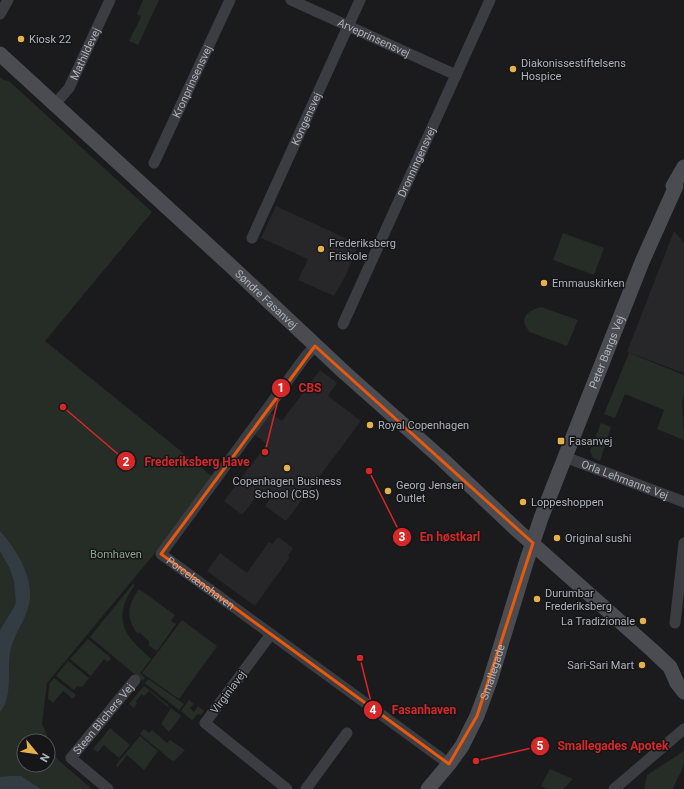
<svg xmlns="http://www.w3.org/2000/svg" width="684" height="789" viewBox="0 0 684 789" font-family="Roboto,sans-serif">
	<rect width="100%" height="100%" fill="#1b1b1d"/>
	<g fill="#27272a">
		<path d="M276,206L358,244L347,273L334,296L298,280L308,259L261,238Z"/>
		<path d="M674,231L684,243V373L627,352Z"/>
		<path d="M320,370L337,383L328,396L361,421L286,521L265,506L269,500L260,492L242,515L224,501L267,444L254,434L269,412L282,421Z"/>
		<path d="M278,537L293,548L288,556L290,557L255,606L207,571L220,553L247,573L269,542L272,544Z"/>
	</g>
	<g fill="#252d26" fill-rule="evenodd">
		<path d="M143,0H159L138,45L129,41L141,17L137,14Z"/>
		<path d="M0,77L4,80L9,81L152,212L45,341L214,478L159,548L47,683L42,724L57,759L92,789H0ZM24,741H48V765H24Z"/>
		<path d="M563,233L604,248L594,275L553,260Z"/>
		<path d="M541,307L578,320L567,346L530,332C518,319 526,311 541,307Z"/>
		<path d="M629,353L684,375V394L682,403L684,440L657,429L664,410L625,394L615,418L604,414Z"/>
		<path d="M601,423L611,427L600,461L593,458L590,451Z"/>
		<path d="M133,584L135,585C125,598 118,615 126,631C129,639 144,652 151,659L140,673L145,678L143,681L90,637Z"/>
		<path d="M139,589L175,615L171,621L176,624L157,651L149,646V641L139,632L138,634C125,618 128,605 139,589Z"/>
		<path d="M182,620L217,646L179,699L142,673Z"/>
		<path d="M88,639L111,658L108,662L104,659L91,676L70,659Z"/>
		<path d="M68,661L89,678L82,687L77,686L74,690L56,676Z"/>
		<path d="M54,678L76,695L73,699L63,691L53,703L48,699L49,684Z"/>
		<path d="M148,679L184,704L179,710L145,683Z"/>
		<path d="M144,686L169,706L168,707L149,691L144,696L142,694L136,701L137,703L134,708L129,704Z"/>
		<path d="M189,700L194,704L190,708L194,712L198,706L204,711L201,715L198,714L192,720L181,711Z"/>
		<path d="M171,708L181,716L169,732L161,724Z"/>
		<path d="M110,728L130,745L119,758L104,745L98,752L93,749Z"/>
		<path d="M144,729L149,733L152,730L167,743L170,740L185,750L174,761L171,760L140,734Z"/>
		<path d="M140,736L158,751L144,770L127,755L118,767L116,765Z"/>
		<path d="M684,751C684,758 684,767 680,774C677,779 675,783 673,789H644L647,775Z"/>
		<path d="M550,769L573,779L563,789H547L541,786Z"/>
	</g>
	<g fill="#333c42">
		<path d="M0,531C18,551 38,584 27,611C22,626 12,638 10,653C7,673 13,696 0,712V630L13,609L16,602L14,581L10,569L0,551Z"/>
		<path d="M11,776H21L41,789H0V777Z"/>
	</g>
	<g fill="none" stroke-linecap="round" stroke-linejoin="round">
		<g stroke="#3c3d42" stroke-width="11">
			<path id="s1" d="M291,0L456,75"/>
			<path d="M0,14L8,0"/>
			<path id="s2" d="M55,104L69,88L110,0"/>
			<path id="s3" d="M154,163L230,0"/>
			<path id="s4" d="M252,238L360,0"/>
			<path id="s5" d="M343,324L490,0"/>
			<path id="s6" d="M315,346L305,357L161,554L449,764"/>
			<path id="s7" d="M565,457L684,502"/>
			<path d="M675,623L684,543"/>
			<path d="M271,634L205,723L287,789"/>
			<path id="s8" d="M108,789L71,758L135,680"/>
			<path d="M306,789L347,733"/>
			<path d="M614,789L684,729"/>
		</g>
		<g stroke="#4a4c52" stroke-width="15">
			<path id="s9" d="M0,54L232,267L345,373L443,460L517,530L652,650L670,667L677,683L684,692"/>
			<path id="s10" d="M428,789L449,764L462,746L477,716L490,681L525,566L541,518L642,262L676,186H673L684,167"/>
		</g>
	</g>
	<path fill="none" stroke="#e8590c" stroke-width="3" stroke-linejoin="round" d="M315,346L533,543L477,716L449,764L161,554Z"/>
	<g fill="#e6b14a" stroke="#161618" stroke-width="1.5">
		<circle cx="21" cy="39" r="4"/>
		<circle cx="513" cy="69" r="4"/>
		<circle cx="321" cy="249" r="4"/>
		<circle cx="544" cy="283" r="4"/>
		<circle cx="370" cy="425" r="4"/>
		<rect x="557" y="437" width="8" height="8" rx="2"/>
		<circle cx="287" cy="468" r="4"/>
		<circle cx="388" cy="491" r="4"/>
		<circle cx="523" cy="502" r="4"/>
		<circle cx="557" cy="538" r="4"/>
		<circle cx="537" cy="599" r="4"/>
		<circle cx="643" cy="621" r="4"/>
		<circle cx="642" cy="665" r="4"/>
	</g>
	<g text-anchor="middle" stroke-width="3" stroke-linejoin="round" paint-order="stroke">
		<g font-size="11" fill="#aeb2bb" stroke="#161618">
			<text dy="4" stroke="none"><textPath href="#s1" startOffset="91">Arveprinsensvej</textPath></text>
			<text dy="4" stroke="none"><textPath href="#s2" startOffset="59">Mathildevej</textPath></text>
			<text dy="4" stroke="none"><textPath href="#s3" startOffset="90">Kronprinsensvej</textPath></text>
			<text dy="4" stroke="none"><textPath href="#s4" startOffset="131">Kongensvej</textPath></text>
			<text dy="4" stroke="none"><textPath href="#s5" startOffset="178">Dronningensvej</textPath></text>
			<text dy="4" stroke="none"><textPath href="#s9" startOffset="362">Søndre Fasanvej</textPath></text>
			<text dy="4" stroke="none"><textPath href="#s10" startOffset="475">Peter Bangs Vej</textPath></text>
			<text dy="4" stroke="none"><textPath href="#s7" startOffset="64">Orla Lehmanns Vej</textPath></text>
			<text dy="4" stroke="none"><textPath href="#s6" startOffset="308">Porcelænshaven</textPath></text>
			<text dy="4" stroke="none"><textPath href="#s10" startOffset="135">Smallegade</textPath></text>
			<text transform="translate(228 692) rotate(-53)" y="4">Virginiavej</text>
			<text dy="4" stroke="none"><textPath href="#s8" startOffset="99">Steen Blichers Vej</textPath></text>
		</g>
		<g font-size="11" fill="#aeb2bb" stroke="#161618" text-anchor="start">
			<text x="29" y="43">Kiosk 22</text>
			<text x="521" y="67">Diakonissestiftelsens<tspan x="521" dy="13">Hospice</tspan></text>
			<text x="329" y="247">Frederiksberg<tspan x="329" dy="13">Friskole</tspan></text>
			<text x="552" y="287">Emmauskirken</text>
			<text x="378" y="429">Royal Copenhagen</text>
			<text x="569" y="445">Fasanvej</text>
			<text x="287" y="485" text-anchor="middle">Copenhagen Business<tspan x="287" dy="13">School (CBS)</tspan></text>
			<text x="396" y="489">Georg Jensen<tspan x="396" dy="13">Outlet</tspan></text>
			<text x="531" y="506">Loppeshoppen</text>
			<text x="565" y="542">Original sushi</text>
			<text x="545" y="597">Durumbar<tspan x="545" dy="13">Frederiksberg</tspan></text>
			<text x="635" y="625" text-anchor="end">La Tradizionale</text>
			<text x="634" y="669" text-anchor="end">Sari-Sari Mart</text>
		</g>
		<g font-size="11" fill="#87a589" stroke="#161618">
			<text x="116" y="558">Bomhaven</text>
		</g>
	</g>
	<path fill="none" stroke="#d62828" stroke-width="1.5" d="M265 452L281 388M63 407L126 461M369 471L402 537M360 658L373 710M476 761L540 746"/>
	<g fill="#d62828" stroke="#161618" stroke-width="1.5">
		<circle cx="265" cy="452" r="4"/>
		<circle cx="63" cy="407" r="4"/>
		<circle cx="369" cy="471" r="4"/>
		<circle cx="360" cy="658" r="4"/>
		<circle cx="476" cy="761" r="4"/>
		<circle cx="281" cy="388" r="10"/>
		<circle cx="126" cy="461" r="10"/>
		<circle cx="402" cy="537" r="10"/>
		<circle cx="373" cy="710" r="10"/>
		<circle cx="540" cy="746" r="10"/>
	</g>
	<g font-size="12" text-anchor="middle" font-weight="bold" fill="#fff">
		<text x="281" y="392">1</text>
		<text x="126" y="466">2</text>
		<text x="402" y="541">3</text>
		<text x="373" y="714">4</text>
		<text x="540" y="750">5</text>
	</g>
	<g font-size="12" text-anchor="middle" font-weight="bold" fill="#d62828" stroke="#161618" stroke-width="3" stroke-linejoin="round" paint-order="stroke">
		<text x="310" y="392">CBS</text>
		<text x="197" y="466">Frederiksberg Have</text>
		<text x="450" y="541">En høstkarl</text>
		<text x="424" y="714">Fasanhaven</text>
		<text x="613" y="750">Smallegades Apotek</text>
	</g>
	<g transform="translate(36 753) rotate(119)"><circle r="19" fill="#161618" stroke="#535459"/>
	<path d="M0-3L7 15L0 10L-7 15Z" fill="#e6b14a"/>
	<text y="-6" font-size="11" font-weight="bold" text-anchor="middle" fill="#aeb2bb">N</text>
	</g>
</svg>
